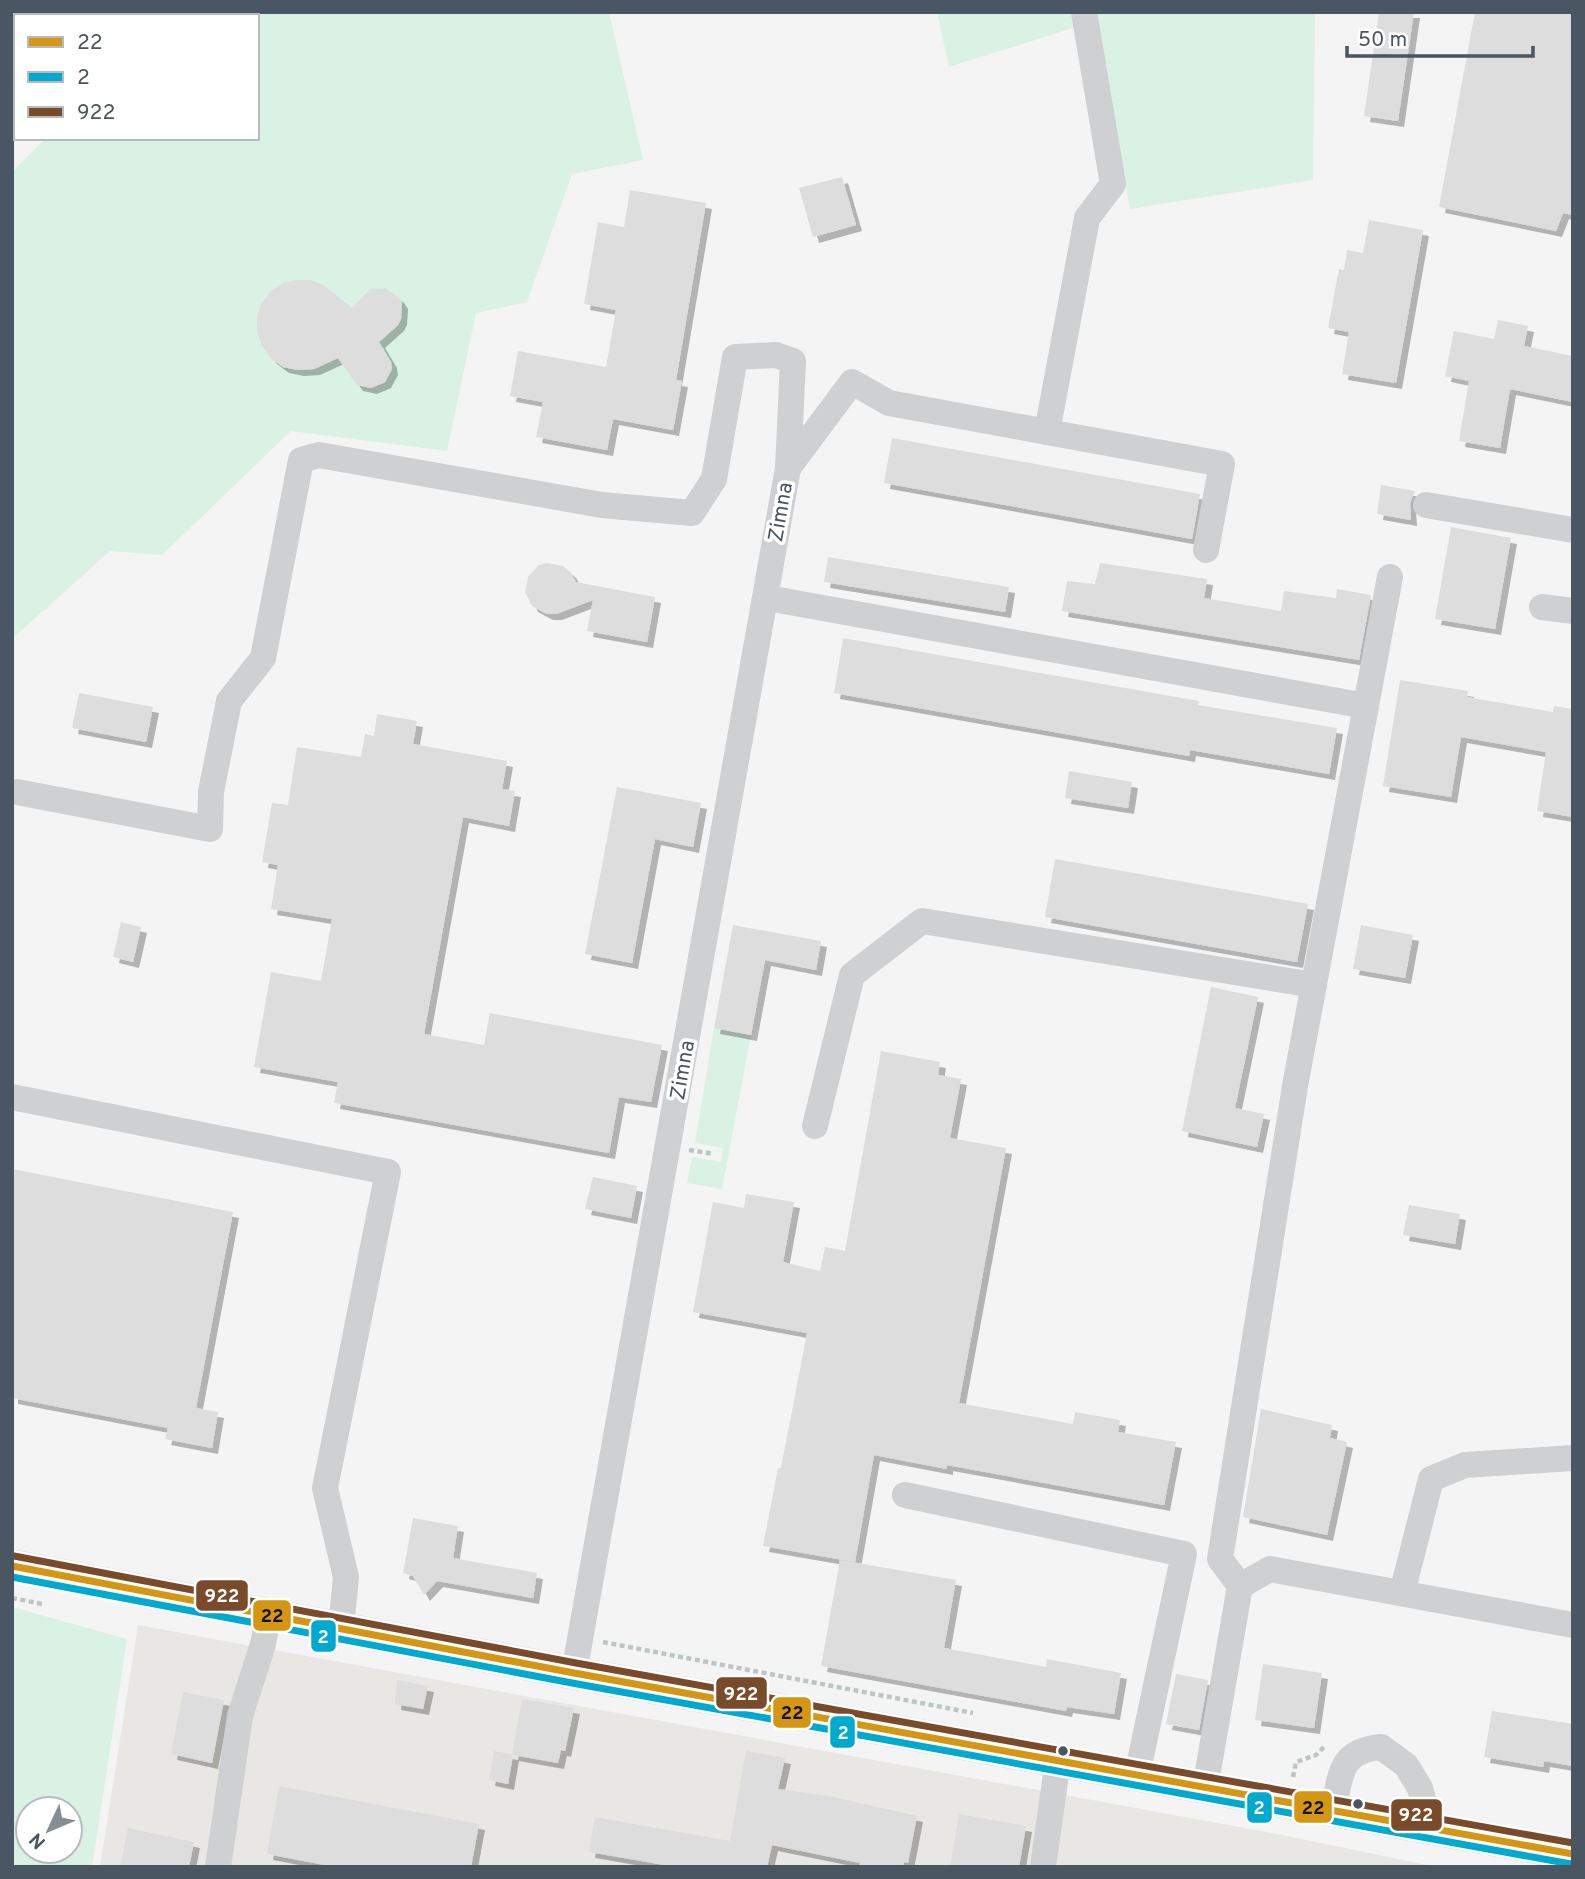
<svg xmlns="http://www.w3.org/2000/svg" width="1585" height="1879" viewBox="0 0 1585 1879" font-family="Overpass,sans-serif">
	<defs>
		<filter id="shadow"><feDropShadow dx="6" dy="6" stdDeviation="0" flood-color="#0004"/></filter>
	</defs>
	<rect width="100%" height="100%" fill="#f4f4f4"/>
	<path fill="#e8e7e3" d="M138,1625L1277,1834L1437,1867H100Z"/>
	<g fill="#d9f2e3" fill-rule="evenodd">
		<path d="M12,12H112L108,16H16V106L12,109Z"/>
		<path d="M176,12H609L643,160L572,174L527,302L476,313L447,451L291,431L162,555L110,551L12,639V172L46,138H257V16H171Z"/>
		<path d="M937,12H1315L1313,180L1130,209L1097,30L1073,28L949,67Z"/>
		<path d="M714,1028L751,1035L722,1189L687,1183L692,1157L721,1162L723,1148L695,1143Z"/>
		<path d="M12,1607L127,1639L92,1867H12ZM70,1809V1851H28V1809Z"/>
	</g>
	<g fill="#ddddde" filter="url(#shadow)">
		<path d="M1379,12H1414L1398,121L1364,116Z"/>
		<path d="M1475,12H1573V215L1563,213L1556,231L1439,207Z"/>
		<path d="M842,177L856,225L813,237L799,188Z"/>
		<path d="M630,190L706,203L676,380L682,381L673,430L613,419L607,450L536,437L543,402L510,396L518,351L606,367L616,310L584,304L598,222L624,227Z"/>
		<path d="M1369,220L1423,230L1396,383L1342,374L1349,332L1328,328L1339,269L1344,270L1347,250L1363,253Z"/>
		<path d="M297,280H311L325,286L352,308L370,289L385,288L398,297L402,303L401,319L398,325L379,342L391,362L392,369L385,382L371,388L357,385L338,358L314,369L298,370L283,367L271,358L262,346L257,332V317L261,304L270,292L283,283Z"/>
		<path d="M1498,320L1528,326L1524,346L1573,356V402L1510,389L1500,448L1459,441L1469,381L1445,376L1454,331L1494,339Z"/>
		<path d="M892,438L1200,494L1192,539L884,483Z"/>
		<path d="M1381,485L1415,491L1410,503L1411,520L1377,514Z"/>
		<path d="M1451,527L1511,538L1495,629L1435,619Z"/>
		<path d="M828,557L1009,587L1005,612L824,582Z"/>
		<path d="M547,563L563,566L570,572L576,582L655,597L647,642L587,631L593,600L556,614H547L532,606L525,592L528,577L539,565Z"/>
		<path d="M1100,563L1207,579L1204,598L1281,611L1284,591L1336,598L1337,589L1371,595L1359,660L1062,611L1067,581L1095,584Z"/>
		<path d="M843,638L1199,701L1198,705L1337,728L1329,774L1190,750L1189,756L834,693Z"/>
		<path d="M1400,680L1468,691L1467,697L1553,712L1554,706L1573,709V817L1537,811L1546,752L1461,737L1451,797L1383,786Z"/>
		<path d="M79,693L153,707L146,742L72,728Z"/>
		<path d="M377,714L417,721L413,744L507,761L502,789L515,791L509,826L463,817L424,1034L484,1045L490,1013L662,1045L651,1102L619,1097L609,1153L334,1103L338,1082L254,1067L271,972L321,981L332,919L271,909L278,865L262,862L272,803L288,805L297,747L361,757L365,734L374,736Z"/>
		<path d="M1069,771L1132,782L1128,808L1065,798Z"/>
		<path d="M617,787L701,803L693,847L655,839L632,963L585,954Z"/>
		<path d="M1055,859L1308,904L1297,962L1045,917Z"/>
		<path d="M121,922L141,927L133,962L113,957Z"/>
		<path d="M733,925L821,941L816,970L765,960L751,1035L714,1028Z"/>
		<path d="M1361,925L1413,935L1405,978L1353,969Z"/>
		<path d="M1211,987L1258,997L1235,1108L1264,1114L1257,1147L1182,1131Z"/>
		<path d="M881,1051L940,1062L938,1075L961,1079L950,1138L1006,1148L959,1403L1073,1424L1075,1412L1120,1420L1118,1432L1176,1442L1164,1505L947,1465V1469L874,1455L855,1562L763,1546L778,1468H781L807,1333L693,1312L713,1202L744,1208L746,1194L794,1202L783,1262L820,1271L825,1247L845,1251Z"/>
		<path d="M12,1169L233,1212L196,1408L218,1412L212,1448L165,1439L168,1428L12,1398Z"/>
		<path d="M593,1177L637,1186L631,1218L585,1209Z"/>
		<path d="M1409,1205L1460,1214L1455,1244L1403,1235Z"/>
		<path d="M1261,1409L1332,1425L1330,1438L1347,1442L1327,1535L1243,1517Z"/>
		<path d="M413,1518L458,1526L453,1558L537,1573L533,1598L437,1581L424,1595L413,1576L403,1573Z"/>
		<path d="M840,1560L956,1580L944,1648L1046,1667L1047,1659L1121,1673L1114,1714L1067,1707L1066,1711L821,1666Z"/>
		<path d="M1263,1664L1322,1673L1314,1728L1255,1720Z"/>
		<path d="M1176,1674L1208,1680L1199,1730L1166,1724Z"/>
		<path d="M397,1680L428,1686L423,1709L395,1704Z"/>
		<path d="M183,1692L224,1700L212,1763L171,1754Z"/>
		<path d="M522,1699L574,1708L565,1751L561,1750L558,1763L513,1755L508,1784L489,1780L494,1751L512,1754Z"/>
		<path d="M1492,1711L1573,1724V1766L1544,1761L1543,1767L1484,1757Z"/>
		<path d="M746,1751L785,1758L778,1789L829,1796L917,1816L908,1863L904,1862L903,1867H859L860,1863L772,1845L767,1867H676L589,1852L595,1817L730,1841Z"/>
		<path d="M279,1786L479,1824L471,1867H335L267,1854Z"/>
		<path d="M959,1814L1026,1826L1019,1867H950Z"/>
		<path d="M128,1828L194,1842L189,1867H120Z"/>
	</g>
	<g fill="none" stroke-linecap="round" stroke-linejoin="round">
		<g stroke="#bcc7c4" stroke-width="4.5" stroke-dasharray="5 3.5" stroke-linecap="butt">
			<path d="M689,1150L714,1154"/>
			<path d="M12,1598L42,1604"/>
			<path d="M603,1642L973,1713"/>
			<path d="M1293,1777L1296,1762L1316,1755L1326,1745"/>
		</g>
		<g stroke="#ced0d2" stroke-width="26">
			<path d="M1047,432L1087,218L1113,184L1084,12"/>
			<path d="M788,468L852,382L889,403L1222,464L1206,550"/>
			<path d="M1426,505L1573,530"/>
			<path d="M773,599L1366,706"/>
			<path d="M1542,607L1573,611"/>
			<path d="M17,792L210,829L211,792L229,701L263,658L301,460L319,455L602,505L692,513L714,479L735,357L776,355L793,361L788,468L574,1673"/>
			<path d="M12,1097L388,1172L325,1488L346,1577L341,1628"/>
			<path d="M815,1126L852,975L922,921L1314,985"/>
			<path d="M905,1495L1184,1554L1137,1775"/>
			<path d="M1240,1586L1270,1569L1573,1625"/>
			<path d="M1402,1593L1431,1479L1465,1465L1573,1458"/>
			<path d="M1205,1788L1240,1586L1220,1559L1295,1086L1390,577"/>
			<path d="M1333,1812C1341,1776 1338,1751 1381,1747L1406,1765L1420,1788L1431,1829"/>
			<path d="M218,1867L240,1716L263,1644L269,1614"/>
			<path d="M1043,1867L1058,1760"/>
		</g>
		<path stroke="#caced1" stroke-width="33" d="M12,1566L574,1673L1573,1854"/>
		<defs>
			<path id="bus-1" d="M12,1566L574,1673L1573,1854"/>
			<path id="bus-2" d="M12,1577L572,1683L1571,1864"/>
			<path id="bus-3" d="M14,1556L576,1663L1573,1843"/>
		</defs>
		<use href="#bus-1" stroke="#fff" stroke-width="12"/>
		<use href="#bus-2" stroke="#fff" stroke-width="12"/>
		<use href="#bus-3" stroke="#fff" stroke-width="12"/>
		<use href="#bus-1" stroke="#d49613" stroke-width="7"/>
		<use href="#bus-2" stroke="#00a9ce" stroke-width="7"/>
		<use href="#bus-3" stroke="#7a4b2a" stroke-width="7"/>
	</g>
	<g fill="#4a5661" stroke="#fff" stroke-width="2.5">
		<circle cx="1063" cy="1751" r="6"/>
		<circle cx="1358" cy="1804" r="6"/>
	</g>
	<g text-anchor="middle" stroke-width="7" stroke-linejoin="round" paint-order="stroke">
		<g font-size="21" fill="#4a5661" stroke="#fff">
			<text transform="translate(780 512) rotate(-80)" y="7">Zimna</text>
			<text transform="translate(682 1070) rotate(-80)" y="7">Zimna</text>
		</g>
	</g>
	<g stroke="#fff" stroke-width="2.5">
		<rect x="195" y="1579" width="54" height="33" rx="7" fill="#7a4b2a"/>
		<rect x="252" y="1599" width="40" height="33" rx="7" fill="#d49613"/>
		<rect x="310" y="1619" width="27" height="34" rx="7" fill="#00a9ce"/>
		<rect x="715" y="1676" width="53" height="34" rx="7" fill="#7a4b2a"/>
		<rect x="772" y="1696" width="40" height="33" rx="7" fill="#d49613"/>
		<rect x="829" y="1715" width="27" height="34" rx="7" fill="#00a9ce"/>
		<rect x="1293" y="1790" width="40" height="34" rx="7" fill="#d49613"/>
		<rect x="1246" y="1791" width="27" height="33" rx="7" fill="#00a9ce"/>
		<rect x="1390" y="1798" width="53" height="34" rx="7" fill="#7a4b2a"/>
	</g>
	<g font-size="19" text-anchor="middle" font-weight="bold" fill="#fff">
		<text x="222" y="1602">922</text>
		<text x="323" y="1643">2</text>
		<text x="741" y="1700">922</text>
		<text x="843" y="1739">2</text>
		<text x="1259" y="1814">2</text>
		<text x="1416" y="1821">922</text>
	</g>
	<g font-size="19" text-anchor="middle" font-weight="bold" fill="#111">
		<text x="272" y="1622">22</text>
		<text x="792" y="1719">22</text>
		<text x="1313" y="1814">22</text>
	</g>
	<rect width="1585" height="1879" fill="none" stroke="#4a5661" stroke-width="28"/>
	<rect x="14" y="14" width="245" height="126" fill="#ffffff" stroke="#b7bbc0" stroke-width="2"/>
	<rect x="28" y="37" width="35" height="10" fill="#d49613" stroke="#b7bbc0" stroke-width="2"/>
	<text x="77" y="49" font-size="21" fill="#4a5661">22</text>
	<rect x="28" y="72" width="35" height="10" fill="#00a9ce" stroke="#b7bbc0" stroke-width="2"/>
	<text x="77" y="84" font-size="21" fill="#4a5661">2</text>
	<rect x="28" y="107" width="35" height="10" fill="#7a4b2a" stroke="#b7bbc0" stroke-width="2"/>
	<text x="77" y="119" font-size="21" fill="#4a5661">922</text>
	<g transform="translate(49 1830) rotate(226)"><circle r="33" fill="#ffffff" stroke="#b7bbc0" stroke-width="2"/>
	<path d="M0-5L12 26L0 18L-12 26Z" fill="#868d94"/>
	<text y="-10" font-size="19" font-weight="bold" text-anchor="middle" fill="#4a5661">N</text>
	</g>
	<path d="M1347 46v10h186v-10" fill="none" stroke="#4a5661" stroke-width="3.5"/>
	<text x="1358" y="46" font-size="21" fill="#4a5661" stroke="#ffffff" stroke-width="5" paint-order="stroke">50 m</text>
</svg>
